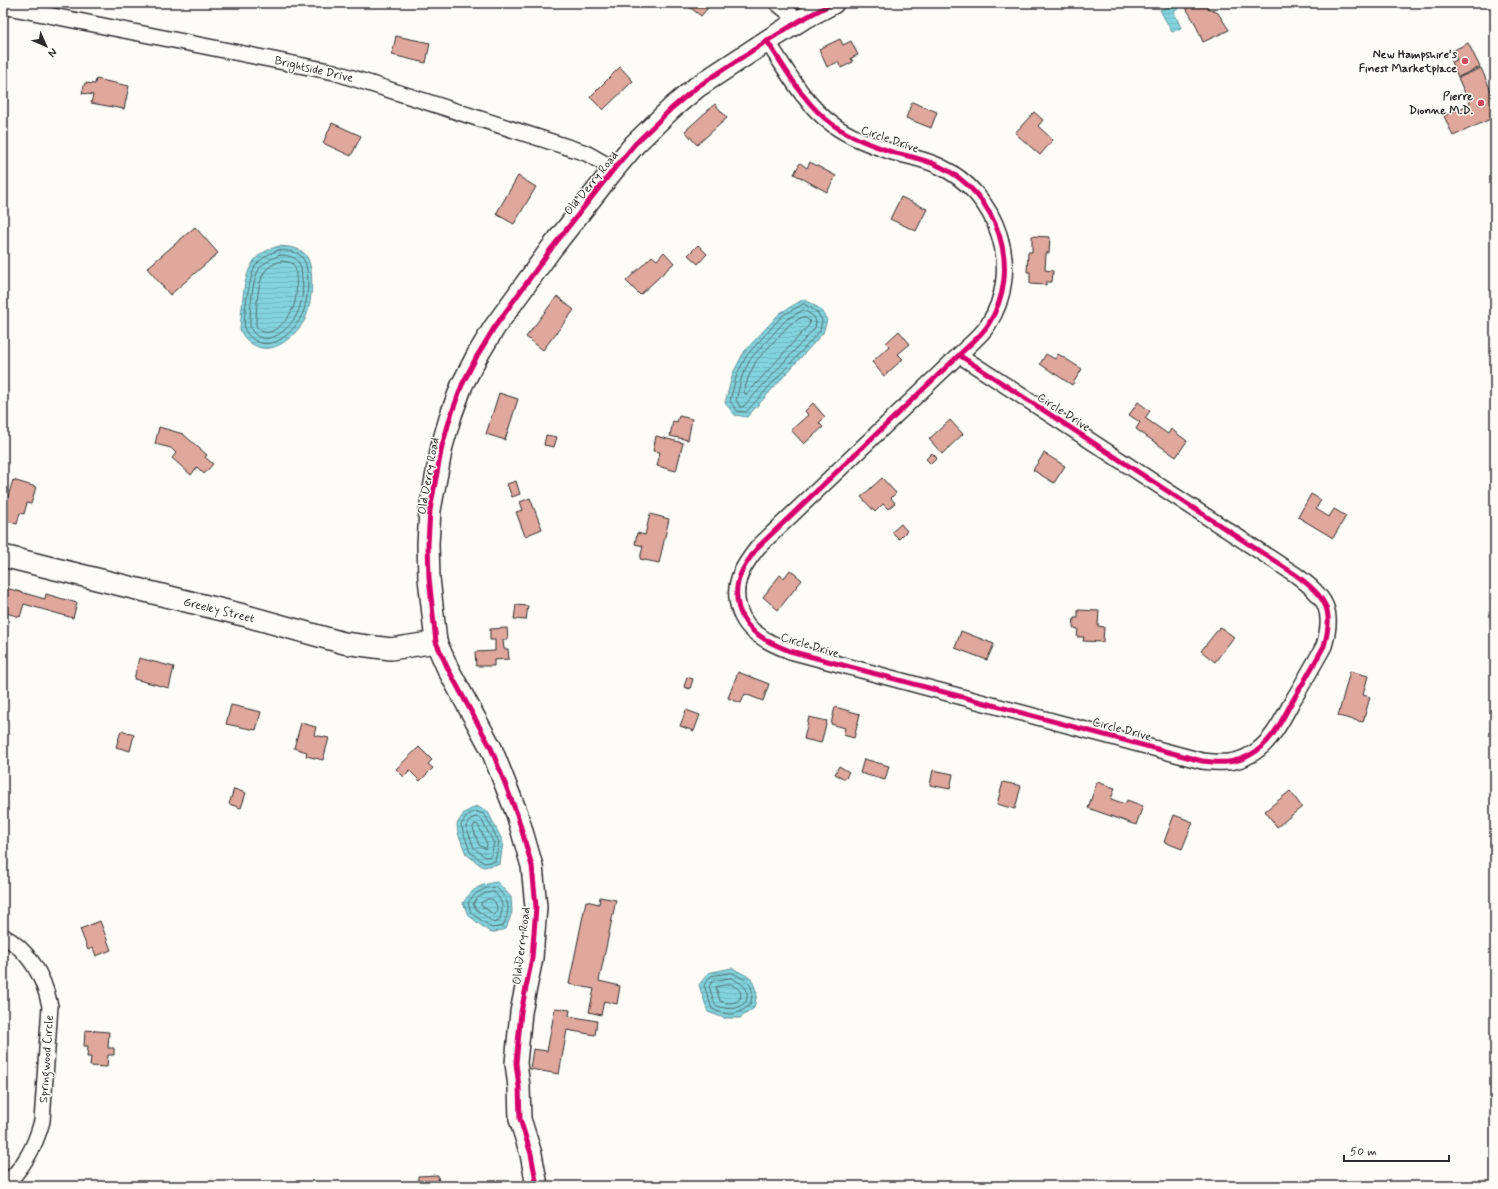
<svg xmlns="http://www.w3.org/2000/svg" width="1498" height="1189" viewBox="0 0 1498 1189" font-family="Mynerve,sans-serif">
	<defs>
		<pattern id="water-rules" width="6" height="5" patternUnits="userSpaceOnUse"><rect width="6" height="5" fill="#83d4df"/><path d="M0 2.5h6" fill="none" stroke="#71b6c0"/></pattern>
	</defs>
	<rect width="100%" height="100%" fill="#fdfcf7"/>
	<filter id="ink" filterUnits="userSpaceOnUse"><feTurbulence type="fractalNoise" baseFrequency=".025" numOctaves="2"/><feDisplacementMap in="SourceGraphic" scale="8" xChannelSelector="R" yChannelSelector="G"/><feConvolveMatrix kernelMatrix="1 2 1 2 8 2 1 2 1" color-interpolation-filters="sRGB"/></filter>
	<g filter="url(#ink)">
		<g fill="url(#water-rules)" stroke="#609097">
			<path d="M1175,3L1180,7L1174,12L1181,28L1172,32L1160,10Z"/>
			<path d="M279,246C288,247 298,247 305,254C316,267 312,307 304,321C294,337 273,356 254,345C248,342 242,336 240,329C240,326 241,321 241,317C243,300 243,279 252,264C257,254 269,249 279,246Z"/>
			<path d="M804,299L820,309L827,320L823,333L747,417L735,415L725,403L733,373L744,352L780,313Z"/>
			<path d="M476,806L488,812L503,842L500,864L483,867L466,854L458,833L457,824L464,813Z"/>
			<path d="M497,882L511,897L512,912L506,929L491,933L468,915L463,903C473,888 479,885 497,882Z"/>
			<path d="M732,968L751,978L757,993L754,1008L740,1018H724L708,1012L699,985L708,973Z"/>
		</g>
		<g fill="none" stroke-linecap="round" stroke-linejoin="round">
			<g stroke="#4e6f73" stroke-width="1">
				<path d="M279,250C287,251 297,251 302,257C312,270 308,306 300,319C292,332 277,347 261,343C254,341 248,336 245,330C242,320 250,273 256,265C263,257 270,253 279,250Z"/>
				<path d="M280,255C298,256 301,261 302,278C304,290 302,303 297,314C289,331 262,352 250,327C250,310 251,284 259,269C264,262 273,258 280,255Z"/>
				<path d="M281,261C285,262 290,261 293,264C296,267 296,272 296,276C297,288 297,302 291,312C285,324 267,342 256,326C256,312 257,282 265,271C269,266 275,263 281,261Z"/>
				<path d="M804,304L817,312L822,320L820,331L746,412L737,411L730,401L737,374L747,355L782,316Z"/>
				<path d="M804,310L813,316L816,321L815,328L744,406L740,407L736,400L742,376L751,358L786,320Z"/>
				<path d="M803,317L809,320L810,323L809,325L747,394H745L744,392L748,378L756,361L789,325Z"/>
				<path d="M476,811L485,815L499,842L495,861L484,863L470,852L461,825L467,816Z"/>
				<path d="M476,817L481,819L494,843L491,856L485,857L474,848L466,826L470,820Z"/>
				<path d="M475,824L478,825L487,844L486,849L479,845L473,828Z"/>
				<path d="M496,887C510,902 511,907 503,926L492,928L471,913L468,903C474,893 484,887 496,887Z"/>
				<path d="M494,892C504,903 504,907 499,921L494,923L476,909L473,904C477,896 486,892 494,892Z"/>
				<path d="M488,899H492C497,903 499,909 494,915L481,905V903Z"/>
				<path d="M732,973C749,981 756,985 750,1005C735,1017 729,1016 712,1009L704,985L711,976Z"/>
				<path d="M731,978C743,984 750,987 746,1002C735,1011 728,1010 715,1005L709,986L713,981Z"/>
				<path d="M731,984C737,988 743,990 740,999C734,1004 728,1004 720,1001L716,987Z"/>
			</g>
		</g>
		<g fill="#e0a79d" stroke="#2b2b2b">
			<path d="M690,3H712L701,16L688,6Z"/>
			<path d="M1183,3H1205L1209,9L1218,13L1229,30L1203,42L1195,23Z"/>
			<path d="M396,36L430,43L426,63L392,55Z"/>
			<path d="M840,39L843,45L851,41L858,55L851,58L853,62L841,68L838,62L827,67L819,49Z"/>
			<path d="M1468,43L1480,67L1458,77L1451,62L1457,60L1452,51Z"/>
			<path d="M620,67L633,81L603,110L590,97Z"/>
			<path d="M1481,68L1495,100V102L1491,104L1495,112V117L1453,136L1444,116L1470,104L1458,78Z"/>
			<path d="M96,79L129,86L124,109L91,103L93,95L82,93L85,83L95,84Z"/>
			<path d="M912,102L937,112L931,128L906,118Z"/>
			<path d="M715,104L727,118L697,145L685,131Z"/>
			<path d="M1034,112L1043,120L1038,126L1053,140L1040,155L1015,133Z"/>
			<path d="M332,123L361,136L351,156L323,143Z"/>
			<path d="M810,162L836,176L827,192L794,174L800,163L807,168Z"/>
			<path d="M518,176L536,187L514,224L496,214Z"/>
			<path d="M901,197L927,209L916,231L890,219Z"/>
			<path d="M195,227L218,253L170,295L147,268Z"/>
			<path d="M1032,236L1050,237L1049,253H1046L1045,270L1053,271L1052,282H1046V285L1030,284V272H1027L1028,252H1032Z"/>
			<path d="M698,245L707,254L698,264L688,255Z"/>
			<path d="M664,252L674,263L640,295L626,281L652,256L657,260Z"/>
			<path d="M557,296L574,310L543,350L526,337Z"/>
			<path d="M899,331L910,344L898,354L903,359L884,376L872,362L889,346L886,343Z"/>
			<path d="M1046,354L1055,359L1058,354L1082,369L1072,385L1040,364Z"/>
			<path d="M499,393L518,399L505,440L486,434Z"/>
			<path d="M1138,402L1150,411L1145,418L1168,434L1171,429L1187,441L1176,457L1136,429L1140,422L1129,415Z"/>
			<path d="M813,403L825,417L819,423L823,427L804,444L791,430L808,415L805,411Z"/>
			<path d="M679,416L692,419L688,440L670,436L673,421L677,422Z"/>
			<path d="M950,420L963,434L942,454L929,439Z"/>
			<path d="M159,427L183,434L207,455L205,457L213,464L204,474L197,467L191,475L172,458L176,453L171,448L155,444Z"/>
			<path d="M546,435L557,437L554,447L544,445Z"/>
			<path d="M656,436L683,443L676,471L657,466L660,452L653,451Z"/>
			<path d="M932,453L937,458L931,464L926,459Z"/>
			<path d="M1044,453L1065,466L1054,483L1033,470Z"/>
			<path d="M882,478L896,493L891,498L895,503L888,509L883,504L875,512L861,497Z"/>
			<path d="M13,480L36,487L31,504L27,503L24,514L20,513L17,524L3,520V513Z"/>
			<path d="M516,481L520,494L512,497L507,484Z"/>
			<path d="M1311,494L1321,500L1316,509L1329,517L1334,509L1346,516L1333,538L1298,517Z"/>
			<path d="M530,498L542,529L525,536L516,512L523,510L520,502Z"/>
			<path d="M650,514L669,519L659,563L640,559L643,546L635,544L637,533L645,535Z"/>
			<path d="M901,524L907,531L899,539L892,532Z"/>
			<path d="M790,570L802,580L778,610L763,597L780,575L784,578Z"/>
			<path d="M6,588L45,599L46,594L77,603L73,618L24,604L20,617L3,612V597Z"/>
			<path d="M516,605L528,606L526,620L514,619Z"/>
			<path d="M1078,610L1099,611L1098,626L1104,627L1103,642L1083,641L1084,637H1077L1078,629L1073,628L1074,618H1078Z"/>
			<path d="M1220,627L1234,637L1215,662L1201,651Z"/>
			<path d="M507,628L508,640H503L504,649H508L509,659L494,660V666H476L475,652L495,651V640H490V629Z"/>
			<path d="M961,631L994,644L987,660L955,648Z"/>
			<path d="M139,658L174,667L169,688L134,679Z"/>
			<path d="M1350,671L1368,676L1363,695L1370,697L1363,722L1338,716Z"/>
			<path d="M738,672L769,684L763,701L745,694L741,703L728,698Z"/>
			<path d="M687,677L693,679L690,689L684,687Z"/>
			<path d="M231,705L261,712L256,730L226,724Z"/>
			<path d="M835,707L860,714L854,738L843,735L845,728L831,724Z"/>
			<path d="M686,710L700,715L694,731L680,726Z"/>
			<path d="M809,717L827,721L821,743L804,739Z"/>
			<path d="M301,723L316,727L314,735L329,738L323,760L306,756L307,752L294,748Z"/>
			<path d="M121,731L134,735L130,751L116,747Z"/>
			<path d="M419,747L432,760L428,764L433,768L420,781L410,771L404,777L396,769Z"/>
			<path d="M864,759L889,766L885,780L860,773Z"/>
			<path d="M839,766L849,772L845,779L835,774Z"/>
			<path d="M933,770L953,774L950,789L930,785Z"/>
			<path d="M1003,782L1021,786L1015,809L997,804Z"/>
			<path d="M1097,782L1115,788L1111,799L1125,804L1127,800L1143,806L1136,825L1088,808Z"/>
			<path d="M234,789L246,793L241,808L229,804Z"/>
			<path d="M1290,791L1302,807L1277,827L1265,811Z"/>
			<path d="M1174,815L1193,822L1182,849L1164,842Z"/>
			<path d="M600,897L616,900L599,981L620,986L617,1004L604,1001L601,1015L589,1012L594,989L569,984L586,901L599,904Z"/>
			<path d="M100,921L111,950L96,956L93,948L88,950L80,929Z"/>
			<path d="M555,1008L570,1010L569,1016L597,1021L595,1035L567,1030L559,1074L530,1069L533,1049L547,1051Z"/>
			<path d="M85,1030L109,1032L108,1048H114V1055H108L107,1067L90,1066L91,1057H87L88,1046H84Z"/>
			<path d="M438,1175L439,1186H418V1176Z"/>
		</g>
		<g fill="none" stroke-linecap="round" stroke-linejoin="round">
			<defs>
				<g id="street">
					<path d="M777,3L799,21"/>
					<path d="M3,7L13,8L334,72L586,153L614,169"/>
					<path d="M767,41C786,69 804,104 832,124C849,137 872,145 892,152C908,156 924,159 939,166C998,193 1024,269 988,325C981,336 968,346 959,355L758,547C751,556 745,564 741,573C731,596 739,623 760,636C769,643 780,647 790,651L1202,761C1219,763 1235,764 1250,755C1271,744 1282,720 1293,700C1304,682 1314,664 1324,646C1335,609 1325,597 1296,575L959,355"/>
					<path d="M3,936C30,951 44,978 50,1006L42,1121C35,1147 24,1168 3,1186"/>
				</g>
				<g id="secondary">
					<path d="M3,556L243,615L344,643L391,649L436,642"/>
					<path d="M537,1186L531,1154L520,1119L519,1087L516,1063L521,1012L532,958L536,907L532,866L517,814L491,748L448,669L436,642L429,578L428,544L430,510L442,446L451,415L462,385L477,356L494,328L551,249L614,169L635,144L672,108L697,87L767,41L799,21L833,3"/>
				</g>
			</defs>
			<use href="#street" stroke="#2b2b2b" stroke-width="18"/>
			<use href="#secondary" stroke="#2b2b2b" stroke-width="24"/>
			<use href="#street" stroke="#fdfcf7" stroke-width="15"/>
			<use href="#secondary" stroke="#fdfcf7" stroke-width="21"/>
			<defs>
				<g id="cycleway">
					<path d="M767,41C786,69 804,104 832,124C849,137 872,145 892,152C908,156 924,159 939,166C998,193 1024,269 988,325C981,336 968,346 959,355L758,547C751,556 745,564 741,573C731,596 739,623 760,636C769,643 780,647 790,651L1202,761C1219,763 1235,764 1250,755C1271,744 1282,720 1293,700C1304,682 1314,664 1324,646C1335,609 1325,597 1296,575L959,355"/>
					<path d="M537,1186L531,1154L520,1119L519,1087L516,1063L521,1012L532,958L536,907L532,866L517,814L491,748L448,669L436,642L429,578L428,544L430,510L442,446L451,415L462,385L477,356L494,328L551,249L614,169L635,144L672,108L697,87L767,41L799,21L833,3"/>
				</g>
			</defs>
			<use href="#cycleway" stroke="#fdfcf7" stroke-width="8"/>
			<use href="#cycleway" stroke="#d6006c" stroke-width="5"/>
		</g>
	</g>
	<g fill="#d1495b" stroke="#fdfcf7" stroke-width="1.5">
		<circle cx="1465" cy="61" r="4"/>
		<circle cx="1481" cy="103" r="4"/>
	</g>
	<g text-anchor="middle" stroke-width="3" stroke-linejoin="round" paint-order="stroke">
		<g font-size="12" font-weight="bold" fill="#2b2b2b" stroke="#fdfcf7" text-anchor="end">
			<text x="1457" y="58">New Hampshire's<tspan x="1457" dy="14">Finest Marketplace</tspan></text>
			<text x="1473" y="100">Pierre<tspan x="1473" dy="14">Dionne M.D.</tspan></text>
		</g>
		<g font-size="12" fill="#2b2b2b" stroke="#fdfcf7">
			<text transform="translate(314 69) rotate(13)" y="4">Brightside Drive</text>
			<text transform="translate(890 139) rotate(19)" y="4">Circle Drive</text>
			<text transform="translate(591 183) rotate(-51)" y="4">Old Derry Road</text>
			<text transform="translate(1064 412) rotate(33)" y="4">Circle Drive</text>
			<text transform="translate(428 476) rotate(-80)" y="4">Old Derry Road</text>
			<text transform="translate(219 610) rotate(14)" y="4">Greeley Street</text>
			<text transform="translate(810 645) rotate(17)" y="4">Circle Drive</text>
			<text transform="translate(1122 729) rotate(15)" y="4">Circle Drive</text>
			<text transform="translate(521 946) rotate(-83)" y="4">Old Derry Road</text>
			<text transform="translate(46 1059) rotate(-86)" y="4">Springwood Circle</text>
		</g>
	</g>
	<rect width="1498" height="1189" fill="none" stroke="#fdfcf7" stroke-width="16"/>
	<rect x="8" y="8" width="1482" height="1173" fill="none" stroke="#2b2b2b" stroke-width="1.5" filter="url(#ink)"/>
	<g transform="translate(46 46) rotate(135)" stroke="#fdfcf7" stroke-width="3" paint-order="stroke">
	<path d="M0-3L7 15L0 10L-7 15Z" fill="#2b2b2b"/>
	<text y="-6" font-size="11" font-weight="bold" text-anchor="middle" fill="#2b2b2b">N</text>
	</g>
	<path d="M1344 1155v6h105v-6" fill="none" stroke="#2b2b2b" stroke-width="2"/>
	<text x="1350" y="1155" font-size="12" fill="#2b2b2b" stroke="#fdfcf7" stroke-width="3" paint-order="stroke">50 m</text>
</svg>
